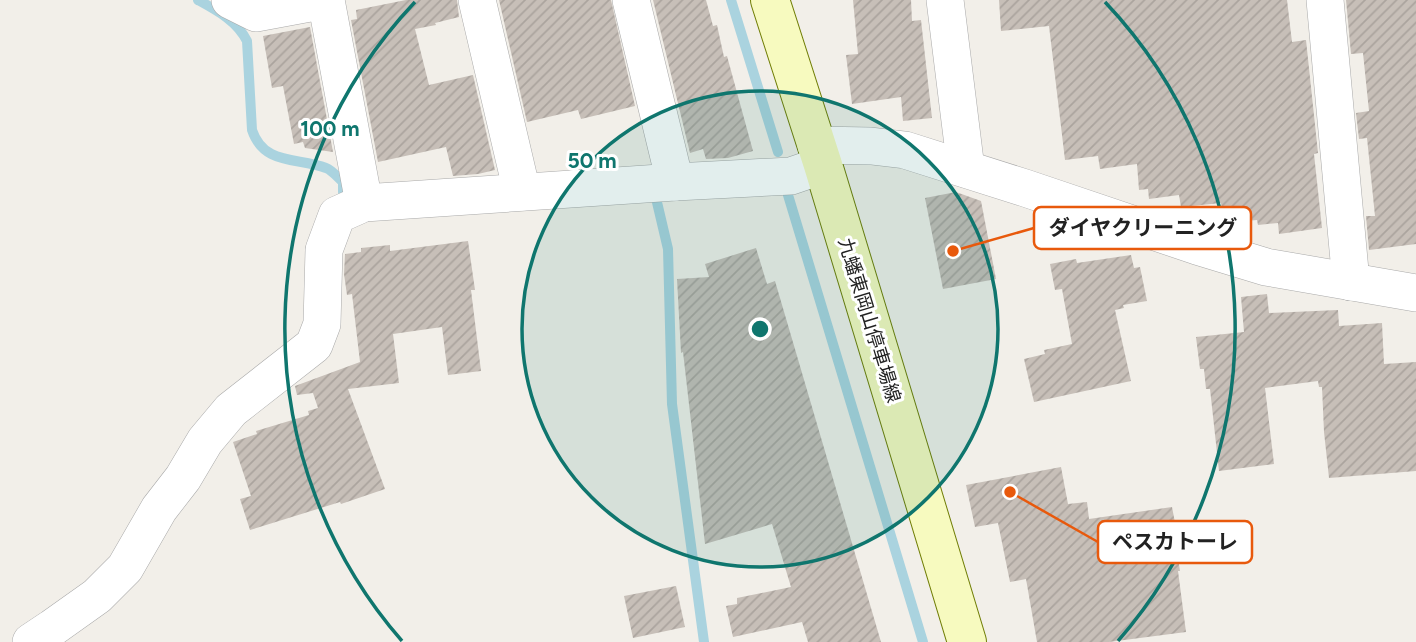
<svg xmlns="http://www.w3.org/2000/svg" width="1416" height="642" viewBox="0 0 1416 642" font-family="Figtree,'Noto Sans JP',sans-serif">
	<defs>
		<pattern id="building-hatch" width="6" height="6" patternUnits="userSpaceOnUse" patternTransform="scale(1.75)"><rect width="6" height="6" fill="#c7bfb8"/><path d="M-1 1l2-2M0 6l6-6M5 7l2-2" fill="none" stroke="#aba49e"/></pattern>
	</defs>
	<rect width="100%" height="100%" fill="#f2efe9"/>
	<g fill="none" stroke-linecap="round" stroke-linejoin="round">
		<g stroke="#aad3df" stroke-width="10">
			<path d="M198,0C218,11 237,21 247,41L252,130C264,166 298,157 326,168C332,170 338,178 343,182V192"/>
			<path d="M731,0L778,152"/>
			<path d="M788,195L923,642"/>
			<path d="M656,198L668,249L672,404L704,642"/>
		</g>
	</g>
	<g fill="url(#building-hatch)">
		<path d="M406,0H457L459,17L435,23L436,25L415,29L429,85L473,75L495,170L478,174L453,176L446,147L378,162L351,20L357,19L356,10Z"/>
		<path d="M499,0H611L635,106L581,119L578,110L527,122Z"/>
		<path d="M653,0H706L713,26L717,25L724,57L727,56L753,151L728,158L706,159L703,149L690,153Z"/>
		<path d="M853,0H911L912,21L921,20L932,118L903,121L901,97L852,104L846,55L858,54Z"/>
		<path d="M999,0H1287L1292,42L1306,40L1318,153L1314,154L1322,228L1279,234L1278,223L1258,225L1257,220L1223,223L1221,203L1181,207L1179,195L1149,199L1148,189L1139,190L1137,164L1100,169L1098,156L1065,160L1049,26L1001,31Z"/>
		<path d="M1346,0H1416V244L1369,250L1366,216H1375L1367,138L1359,139L1356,113L1369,111L1363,53L1351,54Z"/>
		<path d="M310,27L333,152L305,148L303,142L294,144L283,86L272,88L263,36Z"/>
		<path d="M956,192L981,201L996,279L943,289L925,198Z"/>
		<path d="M468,241L475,290H471L481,371L448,375L442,327L393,334L399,383L348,389L385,489L341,504L340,502L250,530L240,499L251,496L233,442L257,434L256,431L309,415L308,411L318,408L313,393L297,395L295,386L360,362L352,294L347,295L344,274L345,254L361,252V248L390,245V251Z"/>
		<path d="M756,248L767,284L775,281L881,642H808L802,622L733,637L726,606L737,604V598L791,587L772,524L705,544L683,352L681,353L677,279L709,277L705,264Z"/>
		<path d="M1131,255L1134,268L1140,267L1147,301L1123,305L1124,308L1115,310L1131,381L1034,402L1024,359L1045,354L1044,350L1072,344L1062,289L1055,290L1050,264L1076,259L1077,263Z"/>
		<path d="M1267,294L1269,313L1338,310L1339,326L1382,323L1384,364L1416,362V471L1329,478L1324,432L1322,387H1319L1318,381L1265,388L1274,464L1219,471L1210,389H1206L1204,369H1200L1196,337L1244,332L1241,297Z"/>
		<path d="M1061,467L1068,504L1087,502L1089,519L1172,507L1177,533H1174L1180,571H1178L1186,632L1109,642H1037L1026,579L1010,582L998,523L975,527L966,485Z"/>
		<path d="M676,586L685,627L633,638L624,596Z"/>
	</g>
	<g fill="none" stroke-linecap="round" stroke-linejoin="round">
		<defs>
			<g id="street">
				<path d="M230,0L256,13L326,0L364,203"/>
				<path d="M477,0L522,192"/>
				<path d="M631,0L675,182"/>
				<path d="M945,0L966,169"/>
				<path d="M1325,0L1351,282"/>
				<path d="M816,145L871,146L905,150L1025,188L1197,246L1266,267L1416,293"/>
				<path d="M31,642L52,628L97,596L125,568L159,509L183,478L205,441L231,410L314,345L322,324L324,250L337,215L364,203L675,182L791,176L823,165"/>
			</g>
			<path id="secondary" d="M770,0L823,165L967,642"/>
		</defs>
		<use href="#street" stroke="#a9a9a9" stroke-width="38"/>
		<use href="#secondary" stroke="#707d05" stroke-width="40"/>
		<use href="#street" stroke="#fff" stroke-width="37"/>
		<use href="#secondary" stroke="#f7fabf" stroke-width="38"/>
	</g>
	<circle cx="760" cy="329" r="238" fill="#0f766e" fill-opacity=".12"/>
	<g fill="none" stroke="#0f766e" stroke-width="3.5">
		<circle cx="760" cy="329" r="238"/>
		<path d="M402 641A475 475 0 0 1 415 2M1105 2A475 475 0 0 1 1118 641"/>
	</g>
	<g text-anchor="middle" stroke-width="6" stroke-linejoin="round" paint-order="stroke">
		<g font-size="19" fill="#222" stroke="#fff">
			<text transform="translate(870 320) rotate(73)" y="7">九蟠東岡山停車場線</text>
		</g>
	</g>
	<circle cx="760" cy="329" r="10" fill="#0f766e" stroke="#fff" stroke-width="3.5"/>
	<g font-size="21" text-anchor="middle" font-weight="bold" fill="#0f766e" stroke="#fff" stroke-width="6" stroke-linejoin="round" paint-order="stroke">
		<text x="330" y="136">100 m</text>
		<text x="592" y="168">50 m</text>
	</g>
	<path fill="none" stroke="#e8590c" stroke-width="2.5" d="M953 251L1034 228M1010 492L1098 542"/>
	<g fill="#e8590c" stroke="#fff" stroke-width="2.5">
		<circle cx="953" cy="251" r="7"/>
		<circle cx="1010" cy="492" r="7"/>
	</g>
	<g fill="#fff" stroke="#e8590c" stroke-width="2.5">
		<rect x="1034" y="207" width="217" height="42" rx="7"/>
		<rect x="1098" y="521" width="154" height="42" rx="7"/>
	</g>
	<g font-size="21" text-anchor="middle" font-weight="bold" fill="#222">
		<text x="1143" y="235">ダイヤクリーニング</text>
		<text x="1175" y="549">ペスカトーレ</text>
	</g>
</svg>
